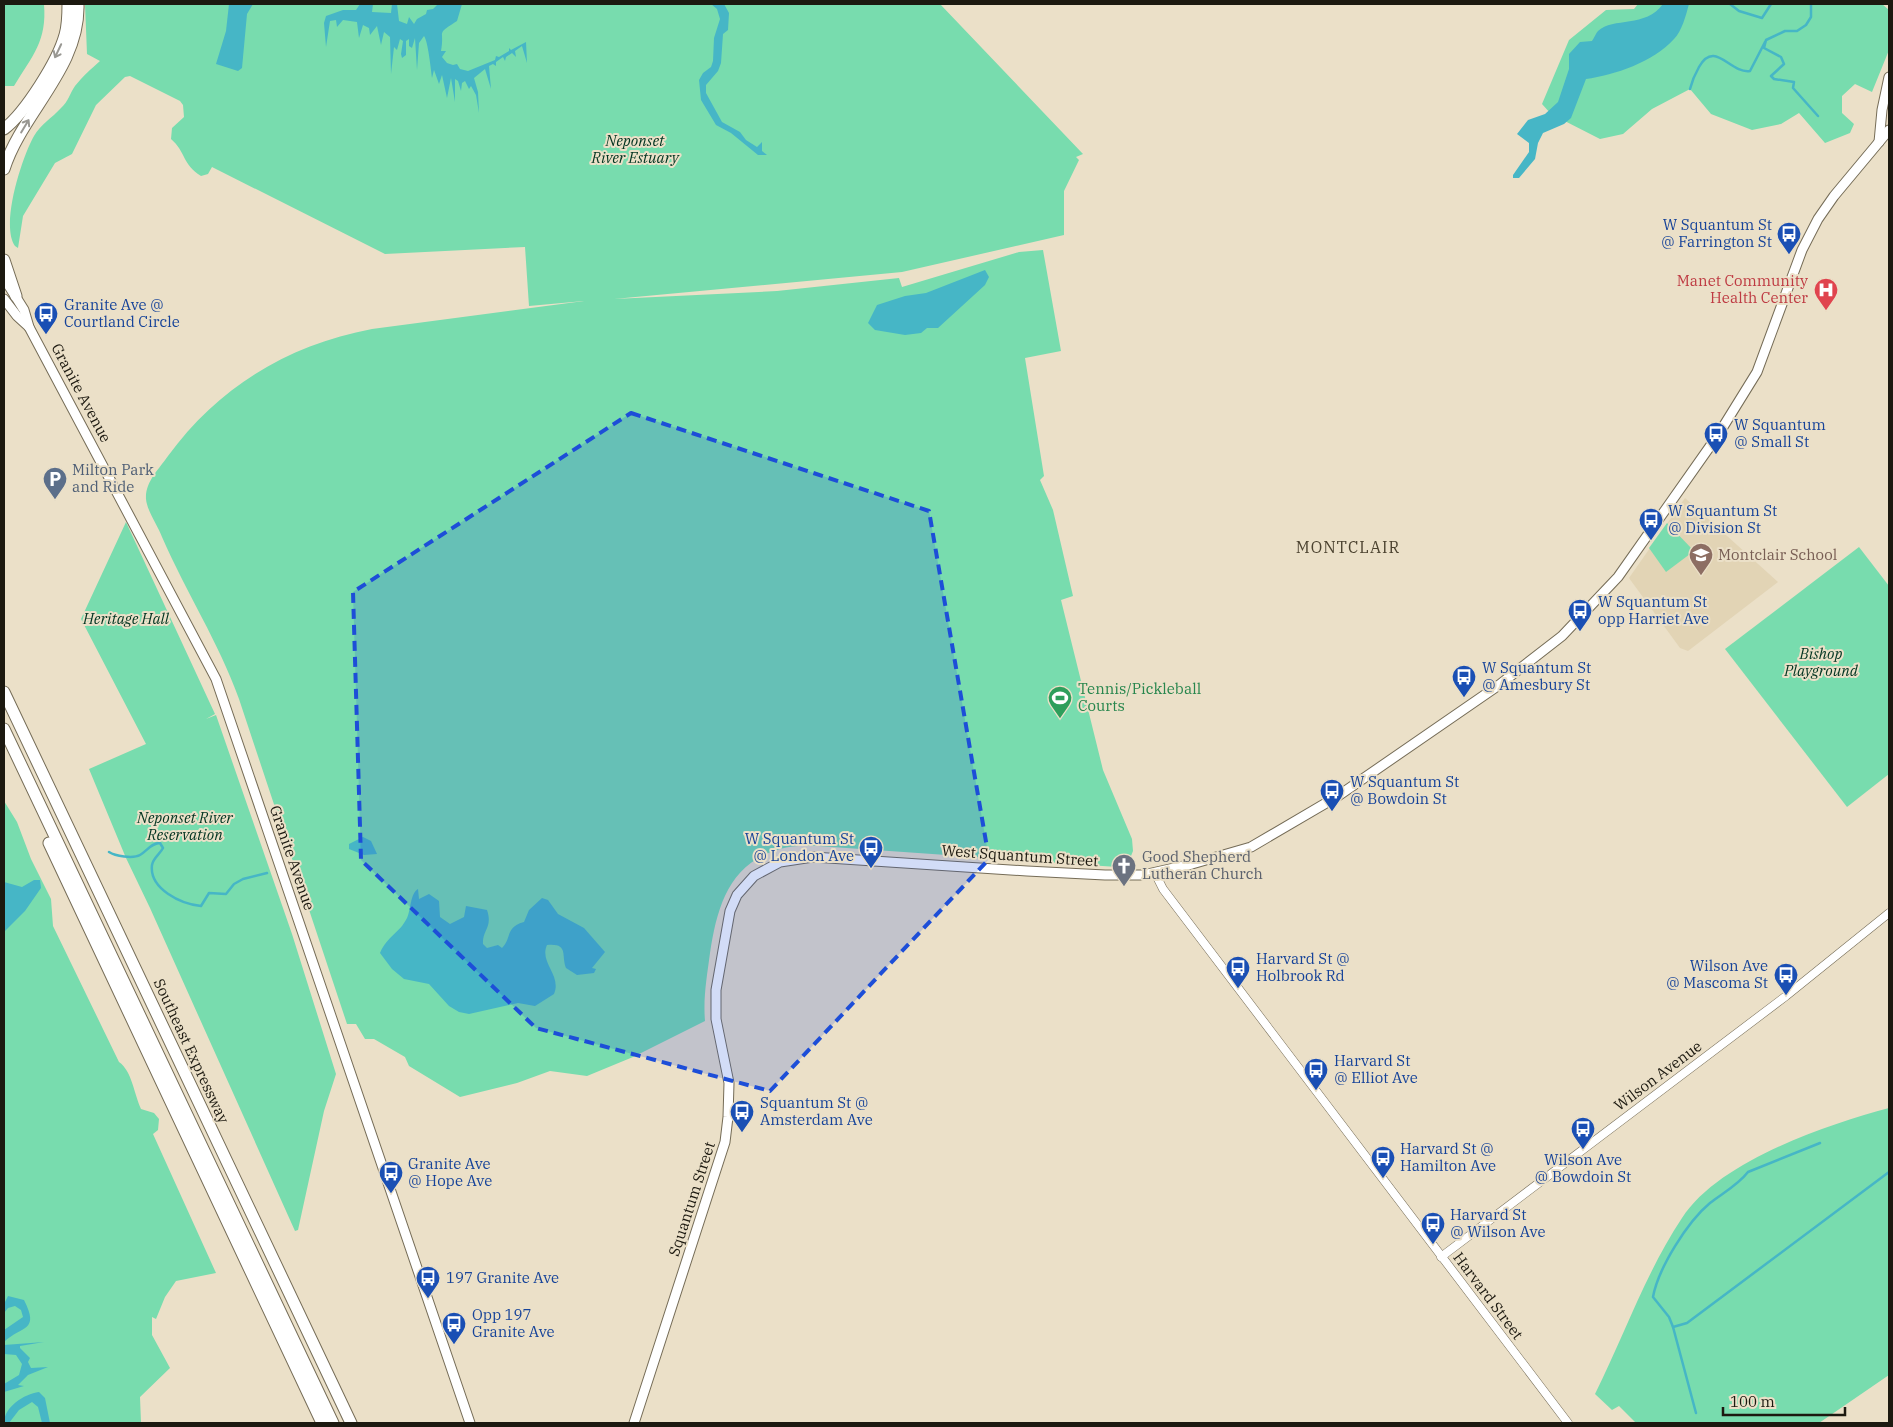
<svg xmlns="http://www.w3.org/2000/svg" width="1893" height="1427" viewBox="0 0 1893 1427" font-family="'IBM Plex Serif',serif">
	<rect width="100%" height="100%" fill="#ebe0c8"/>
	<path fill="#e2d4b5" d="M1685,498L1778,582L1688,651L1680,648L1629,578Z"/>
	<g fill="#78dcae">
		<path d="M4,4H44C47,41 33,55 14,86H4Z"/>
		<path d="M85,4H940L1083,154L1076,157L1079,160L1064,191V235L902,272L614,299L777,291L899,278L902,287L1019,252L1043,250L1061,351L1025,358L1044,476L1040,480L1053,510L1073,596L1061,600L1103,770L1132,839L1133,851L1129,861L1117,867L818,846C805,846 792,845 780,849C729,863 717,907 710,953C707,976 703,998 705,1021L633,1057L587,1076L550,1071L517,1083L460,1097L409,1066L405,1057L374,1039H365L356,1024H347L239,699C219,643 186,592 162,537C158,526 147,511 146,499C145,482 159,469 168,456C218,387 288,345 372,329L584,301L529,306L525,247L385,254L212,167L208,174L201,176C182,164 186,152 171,139L172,128L184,117L183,105L180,101L130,76L125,77L96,105L72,154L55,163L23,216L18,248L15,246C0,225 22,157 34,136C41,124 52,118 61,108C68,102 70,93 75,86C83,76 91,69 100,61L87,54Z"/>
		<path d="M1638,4H1882L1889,10V50L1872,92L1855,84L1842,96V113L1854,124L1850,133L1825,143L1799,113L1781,124L1752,130L1711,114L1690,89L1652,109L1623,134L1600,139L1551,114L1542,104L1569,40L1606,10L1634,9Z"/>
		<path d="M126,522L215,714L206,719L216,715L292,934L336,1074L324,1111L298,1230L295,1231L150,908L126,858L89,769L146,744L81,619Z"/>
		<path d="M1667,523L1694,551L1666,572L1649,548Z"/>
		<path d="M1859,547L1889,586V774L1847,807L1725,649Z"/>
		<path d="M4,801L17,822L31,859L51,899L53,926L119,1062C132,1071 134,1094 141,1109L154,1113L159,1119L158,1130L153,1134L216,1273L176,1281L165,1297L156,1319L152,1317V1335L170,1368L140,1397L141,1423H4Z"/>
		<path d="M1889,1108V1375L1819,1423H1636L1619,1406L1612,1410L1595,1394C1624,1336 1646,1272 1682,1218C1719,1161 1826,1125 1889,1108Z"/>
	</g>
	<g fill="#46b6c6">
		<path d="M229,4H253L247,14L242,68L238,71L216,64L226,31Z"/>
		<path d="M360,4H373L372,12L391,13L392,4H397L399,21L407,24L409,17L414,24L417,19L426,14L427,10L433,9L438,4H462L457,21C435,35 445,29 441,51H446L442,57L447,63L453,65L457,64L460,69L468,71L495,60L496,56L499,57L509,51V48L511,50L526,42L527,63L522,46L515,51L516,57L512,53L506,57L505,61L503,57L496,62V66L493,64L489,66L491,89L485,69L474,78L478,92L479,113L476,95L471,86L469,89L465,81L462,83L461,91L458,81L455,79V102L451,78L447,98L442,75L439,84L434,70L432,78C431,70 428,41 424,36L419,43L417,70L415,38L412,48L409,46V39L406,41V55L402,58L401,54L403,41L400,39L397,50L394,47L391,74L390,37L384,32L381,45L377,26L370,35L369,28L363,25L359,38L357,22L343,20L337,27L336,20L330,21L326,47L324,23L326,16L343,10H356Z"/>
		<path d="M711,4H724L729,13L728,30L723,34L721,63L718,71L706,85V93L722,122L740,132L746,140L757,147L762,142V151L767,155H758L731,133L716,125L701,100L699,80L703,73L711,67L713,61L714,38L720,19L717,9Z"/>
		<path d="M1663,4H1689C1686,15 1682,31 1674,39C1653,62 1615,75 1586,79L1571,118L1564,124L1543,133L1538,143L1535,159L1519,178H1513V175L1529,152V143L1517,134L1528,120L1545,114L1558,102L1569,69V54L1580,42L1592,41C1594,38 1596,33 1598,31C1613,17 1646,28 1663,4Z"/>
		<path d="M985,270L989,277L985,285L938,328H927L921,333L905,335L875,330L868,323L877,305L905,296L926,293Z"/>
		<path d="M363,837L371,841L377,854L364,855L349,849V844Z"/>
		<path d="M34,880H40L41,888L25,911L4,932V882L22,887Z"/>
		<path d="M418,889L419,899L429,894L439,901L440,917L450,924L464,917L466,906L487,910C493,928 482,930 483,944L487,948L498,945L502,948C512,938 505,927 524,922L529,910L542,898L548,900L558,914L584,928L605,952L592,968L596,969L594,973L577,975L566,968C561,955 569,943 547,945C539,963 562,975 554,994L535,1006L518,1003L469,1014L459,1012L449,1006L429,984L404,979L392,969L380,953C388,935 399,934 407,918C411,910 410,894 418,889Z"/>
		<path d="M8,1296L24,1300C40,1332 22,1325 4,1342V1330L23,1317L21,1310L15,1306L8,1308L4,1313V1304Z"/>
		<path d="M44,1342L20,1346V1348L30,1358L28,1362L31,1368L48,1367L28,1375L18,1385L24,1386L4,1392V1384L19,1375L22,1364L16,1355L4,1354V1345Z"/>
		<path d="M39,1392L45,1398L50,1423H42L38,1407L32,1402L19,1410L9,1423H4C4,1407 24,1394 39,1392Z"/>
	</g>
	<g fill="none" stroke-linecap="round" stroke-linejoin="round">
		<g stroke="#46b6c6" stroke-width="2.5">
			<path d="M1730,4L1739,11L1762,18L1771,4"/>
			<path d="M1811,4V17L1806,25L1797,31H1785L1766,40L1764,48L1781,57L1784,64L1771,76L1774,79L1794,82L1793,88L1818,116"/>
			<path d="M1690,89C1692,81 1695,74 1699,67C1715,39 1730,74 1750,71L1765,42"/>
			<path d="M109,852C115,856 133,859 140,855C147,851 151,843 160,843L163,848C160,854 153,858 152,865C149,889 181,904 201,906L209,893L226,894L234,884L243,879L267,873"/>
			<path d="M1820,1143L1748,1172C1738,1185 1723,1193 1710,1203C1687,1222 1658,1269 1653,1297L1669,1317L1673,1327L1687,1323L1889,1172"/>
			<path d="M1673,1327L1696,1413"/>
		</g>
		<defs>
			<g id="tertiary">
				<path d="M1155,873L1163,889L1568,1423"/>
				<path d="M1441,1257L1786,996L1889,913"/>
			</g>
			<g id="secondary">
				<path d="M1879,142L1882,110L1889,77"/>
				<path d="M4,278L24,310L29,327L216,679L470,1423"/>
				<path d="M4,299L17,316L29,327"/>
				<path d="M634,1423L725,1142L728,1117L729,1083L716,1019V990L730,911L737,895L754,876L780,862L813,857L1027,871L1105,875H1143L1192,864L1251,847L1338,796L1499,685L1562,636L1618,577L1718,435L1757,372L1802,250L1818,219L1834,196L1889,130"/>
			</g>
			<g id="motorway">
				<path d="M4,129C25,113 58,61 65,35C68,25 68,14 68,4"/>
				<path d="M4,169C22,112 80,68 78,4"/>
				<path d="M4,260L16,296"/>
				<path d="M4,692L351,1423"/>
				<path d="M4,729L333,1423"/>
				<path d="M49,843L322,1423"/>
			</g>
		</defs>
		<use href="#tertiary" stroke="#756c57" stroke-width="9"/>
		<use href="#secondary" stroke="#756c57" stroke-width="11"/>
		<use href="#motorway" stroke="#756c57" stroke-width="13"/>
		<use href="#tertiary" stroke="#fff" stroke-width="8"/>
		<use href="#secondary" stroke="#fff" stroke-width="9"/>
		<use href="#motorway" stroke="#fff" stroke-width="11"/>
	</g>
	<defs><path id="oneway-shaft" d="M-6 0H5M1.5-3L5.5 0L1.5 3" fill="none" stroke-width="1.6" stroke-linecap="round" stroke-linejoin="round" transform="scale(1.25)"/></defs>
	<g stroke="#999893">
		<use href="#oneway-shaft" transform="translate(58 51) rotate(115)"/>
		<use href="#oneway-shaft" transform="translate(25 126) rotate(-59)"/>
	</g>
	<path fill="#1d4ed8" fill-opacity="0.2" stroke="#1d4ed8" stroke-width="4" stroke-dasharray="10 6" stroke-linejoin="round" d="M631,413L929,511L989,859L770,1091L536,1028L361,860L353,592Z"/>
	<defs>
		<symbol id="bus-pin" viewBox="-11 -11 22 30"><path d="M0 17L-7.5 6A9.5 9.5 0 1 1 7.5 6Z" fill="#1a4fb4" stroke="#ebe0c8"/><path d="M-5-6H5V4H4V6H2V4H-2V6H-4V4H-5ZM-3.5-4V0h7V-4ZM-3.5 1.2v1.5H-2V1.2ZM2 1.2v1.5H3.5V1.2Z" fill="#fff"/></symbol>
		<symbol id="hospital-pin" viewBox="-11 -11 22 30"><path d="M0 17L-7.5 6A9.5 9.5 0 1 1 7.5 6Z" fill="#e0444e" stroke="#ebe0c8"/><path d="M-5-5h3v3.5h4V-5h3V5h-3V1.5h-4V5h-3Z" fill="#fff"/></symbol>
		<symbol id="parking-pin" viewBox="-11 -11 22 30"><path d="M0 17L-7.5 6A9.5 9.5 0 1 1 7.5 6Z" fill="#5c6f8a" stroke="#ebe0c8"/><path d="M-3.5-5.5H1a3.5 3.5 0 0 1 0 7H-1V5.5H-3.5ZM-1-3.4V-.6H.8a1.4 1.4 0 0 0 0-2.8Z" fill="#fff"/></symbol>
		<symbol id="school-pin" viewBox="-11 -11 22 30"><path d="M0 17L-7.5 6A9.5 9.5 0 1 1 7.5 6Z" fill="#8d6e63" stroke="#ebe0c8"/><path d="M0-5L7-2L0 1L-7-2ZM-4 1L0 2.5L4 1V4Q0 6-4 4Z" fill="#fff"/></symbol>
		<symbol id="stadium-pin" viewBox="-11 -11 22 30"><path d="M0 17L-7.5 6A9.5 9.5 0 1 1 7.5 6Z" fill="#2e9e5b" stroke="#ebe0c8"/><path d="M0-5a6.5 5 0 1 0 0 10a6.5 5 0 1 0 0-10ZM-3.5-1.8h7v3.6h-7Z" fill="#fff"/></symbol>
		<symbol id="church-pin" viewBox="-11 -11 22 30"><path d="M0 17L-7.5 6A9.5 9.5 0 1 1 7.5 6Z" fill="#6b7280" stroke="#ebe0c8"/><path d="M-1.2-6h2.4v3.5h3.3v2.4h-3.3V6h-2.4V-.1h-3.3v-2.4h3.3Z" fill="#fff"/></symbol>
	</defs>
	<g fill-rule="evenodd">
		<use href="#bus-pin" x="1775" y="220" width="28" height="38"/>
		<use href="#hospital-pin" x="1812" y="276" width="28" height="38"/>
		<use href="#bus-pin" x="32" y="300" width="28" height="38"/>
		<use href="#bus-pin" x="1702" y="420" width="28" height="38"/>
		<use href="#parking-pin" x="41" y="465" width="28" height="38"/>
		<use href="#bus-pin" x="1637" y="506" width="28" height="38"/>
		<use href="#school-pin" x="1687" y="541" width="28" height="38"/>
		<use href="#bus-pin" x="1566" y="597" width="28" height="38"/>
		<use href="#bus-pin" x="1450" y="663" width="28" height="38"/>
		<use href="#stadium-pin" x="1046" y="684" width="28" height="38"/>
		<use href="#bus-pin" x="1318" y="777" width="28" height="38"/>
		<use href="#bus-pin" x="857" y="834" width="28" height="38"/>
		<use href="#church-pin" x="1110" y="852" width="28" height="38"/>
		<use href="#bus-pin" x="1224" y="954" width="28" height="38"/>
		<use href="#bus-pin" x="1772" y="961" width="28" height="38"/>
		<use href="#bus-pin" x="1302" y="1056" width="28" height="38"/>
		<use href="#bus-pin" x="728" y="1098" width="28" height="38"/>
		<use href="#bus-pin" x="1569" y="1115" width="28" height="38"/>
		<use href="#bus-pin" x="1369" y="1144" width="28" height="38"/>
		<use href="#bus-pin" x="377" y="1159" width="28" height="38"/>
		<use href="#bus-pin" x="1419" y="1210" width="28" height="38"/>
		<use href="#bus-pin" x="414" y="1264" width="28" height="38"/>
		<use href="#bus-pin" x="440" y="1310" width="28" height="38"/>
	</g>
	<g text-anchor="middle" stroke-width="4" stroke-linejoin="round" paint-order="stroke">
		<g font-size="15" font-style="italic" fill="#003421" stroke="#ebe0c8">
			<text x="635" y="146">Neponset<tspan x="635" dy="17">River Estuary</tspan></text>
			<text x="126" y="624">Heritage Hall</text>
			<text x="1821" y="659">Bishop<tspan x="1821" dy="17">Playground</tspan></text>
			<text x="185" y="823">Neponset River<tspan x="185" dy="17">Reservation</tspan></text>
		</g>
		<g font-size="15" fill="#164399" stroke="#ebe0c8" text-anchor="start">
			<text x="1772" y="230" text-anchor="end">W Squantum St<tspan x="1772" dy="17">@ Farrington St</tspan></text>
			<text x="64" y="310">Granite Ave @<tspan x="64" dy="17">Courtland Circle</tspan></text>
			<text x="1734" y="430">W Squantum<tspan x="1734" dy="17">@ Small St</tspan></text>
			<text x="1668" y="516">W Squantum St<tspan x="1668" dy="17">@ Division St</tspan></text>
			<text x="1598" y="607">W Squantum St<tspan x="1598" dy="17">opp Harriet Ave</tspan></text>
			<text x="1482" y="673">W Squantum St<tspan x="1482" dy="17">@ Amesbury St</tspan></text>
			<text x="1350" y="787">W Squantum St<tspan x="1350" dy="17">@ Bowdoin St</tspan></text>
			<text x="854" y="844" text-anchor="end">W Squantum St<tspan x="854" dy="17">@ London Ave</tspan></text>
			<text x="1256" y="964">Harvard St @<tspan x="1256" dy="17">Holbrook Rd</tspan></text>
			<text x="1768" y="971" text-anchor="end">Wilson Ave<tspan x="1768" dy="17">@ Mascoma St</tspan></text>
			<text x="1334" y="1066">Harvard St<tspan x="1334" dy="17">@ Elliot Ave</tspan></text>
			<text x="760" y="1108">Squantum St @<tspan x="760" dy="17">Amsterdam Ave</tspan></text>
			<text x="1400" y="1154">Harvard St @<tspan x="1400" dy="17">Hamilton Ave</tspan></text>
			<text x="1583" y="1165" text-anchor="middle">Wilson Ave<tspan x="1583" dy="17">@ Bowdoin St</tspan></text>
			<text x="408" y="1169">Granite Ave<tspan x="408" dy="17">@ Hope Ave</tspan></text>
			<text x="1450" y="1220">Harvard St<tspan x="1450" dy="17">@ Wilson Ave</tspan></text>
			<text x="446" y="1283">197 Granite Ave</text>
			<text x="472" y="1320">Opp 197<tspan x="472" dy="17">Granite Ave</tspan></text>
		</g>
		<g font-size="15" fill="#be3a42" stroke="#ebe0c8" text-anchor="end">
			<text x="1808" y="286">Manet Community<tspan x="1808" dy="17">Health Center</tspan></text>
		</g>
		<g font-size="15" fill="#1c1910" stroke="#ebe0c8">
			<text transform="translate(81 393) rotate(62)" y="5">Granite Avenue</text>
			<text transform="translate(1020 856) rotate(4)" y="5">West Squantum Street</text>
			<text transform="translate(292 858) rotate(71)" y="5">Granite Avenue</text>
			<text transform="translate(191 1051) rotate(65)" y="5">Southeast Expressway</text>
			<text transform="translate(1658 1076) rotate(-37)" y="5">Wilson Avenue</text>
			<text transform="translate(692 1199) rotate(-72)" y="5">Squantum Street</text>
			<text transform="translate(1488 1296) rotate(53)" y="5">Harvard Street</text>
		</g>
		<g font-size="15" fill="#4e5e75" stroke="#ebe0c8" text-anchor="start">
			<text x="72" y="475">Milton Park<tspan x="72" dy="17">and Ride</tspan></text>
		</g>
		<g font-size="15" fill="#785e54" stroke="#ebe0c8" text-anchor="start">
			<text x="1718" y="560">Montclair School</text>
		</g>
		<g font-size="15" fill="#27864d" stroke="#ebe0c8" text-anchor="start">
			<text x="1078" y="694">Tennis/Pickleball<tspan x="1078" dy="17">Courts</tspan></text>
		</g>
		<g font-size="15" fill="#5b616d" stroke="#ebe0c8" text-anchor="start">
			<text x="1142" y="862">Good Shepherd<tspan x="1142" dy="17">Lutheran Church</tspan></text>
		</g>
		<g font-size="16" letter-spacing="1" fill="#4a412e" stroke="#ebe0c8">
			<text x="1348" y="553">MONTCLAIR</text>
		</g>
	</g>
	<rect width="1893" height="1427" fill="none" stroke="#1c1910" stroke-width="10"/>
	<path d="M1723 1407v8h122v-8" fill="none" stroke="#1c1910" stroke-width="2.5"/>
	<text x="1730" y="1407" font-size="15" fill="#1c1910" stroke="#ebe0c8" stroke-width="4" paint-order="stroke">100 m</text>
</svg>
